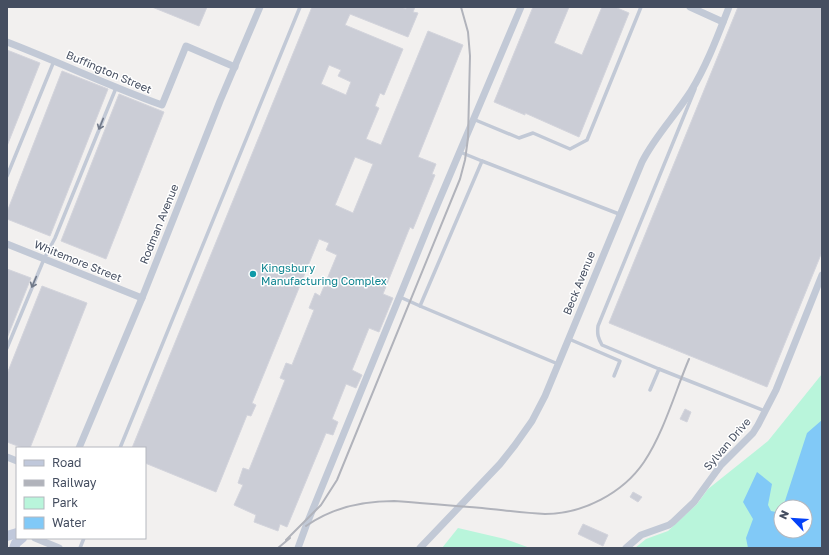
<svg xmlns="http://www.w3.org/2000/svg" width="829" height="555" viewBox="0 0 829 555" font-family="'Golos Text',sans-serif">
	<rect width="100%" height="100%" fill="#f2f0ef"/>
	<g fill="#b9f5db">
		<path d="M822,374V443L797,507H781V531L774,548H635L646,539L668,531L697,504L708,489L768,441Z"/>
		<path d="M458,528L505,539L530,548H442Z"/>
	</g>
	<path fill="#81c9f7" d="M822,420V548H748L746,538L753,519L743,502L757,472L772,484L768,505L771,511L781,513V531H805V507H783L807,433Z"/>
	<g fill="#cbcdd6" stroke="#d3d4dc" fill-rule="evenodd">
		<path d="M152,7H207L199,26Z"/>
		<path d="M312,7H401L406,9V7H415L413,12L418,13L408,37L350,14L345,25L403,49L384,95L380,93L375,106L379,108L366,139L381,145L428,31L463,45L418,157L436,164L432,174L435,175L413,229L410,227L383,294L393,298L379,332L369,328L352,370L362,375L356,388L346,384L332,419L338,422L333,435L326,433L287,527L280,524L278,531L254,522L256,515L234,505L243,485L238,483L243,468L249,470L285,380L280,378L286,363L292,365L314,310L309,308L315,293L320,296L337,255L326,250L329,243L319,239L252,403L256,405L251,416L247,415L216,492L145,463V448H132ZM329,65L341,70L338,76L351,82L346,95L321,84ZM355,157L373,164L353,213L335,205Z"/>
		<path d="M533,7H569L554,43L582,55L602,7H615L629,13L579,137L525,113V115L494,102Z"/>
		<path d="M738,7H822V252L767,387L609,323Z"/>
		<path d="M7,50L40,63L7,146Z"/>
		<path d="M62,71L108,89L50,236L7,219V212Z"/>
		<path d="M119,94L164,112L106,259L61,241Z"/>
		<path d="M7,269L31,278L7,338Z"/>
		<path d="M42,286L87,303L30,448H23L7,442V374Z"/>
		<path d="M685,409L691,412L687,422L680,419Z"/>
		<path d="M633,492L642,497L638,502L630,497Z"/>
		<path d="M583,524L608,535L603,546L578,534Z"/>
	</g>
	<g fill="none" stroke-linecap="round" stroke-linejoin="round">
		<g stroke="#c2c9d6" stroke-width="3.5">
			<path d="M473,119L519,138L533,133L570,149L587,140L641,7"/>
			<path d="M460,152L482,161"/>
			<path d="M7,176L54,61"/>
			<path d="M400,297L420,306"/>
			<path d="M569,339L620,361L614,376"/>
			<path d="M7,348L44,259L55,238L116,88"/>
			<path d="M558,364L420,306L482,161L619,214"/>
			<path d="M659,369L765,411"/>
			<path d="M650,390L659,369L602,345C598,338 597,334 598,326L695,89"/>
			<path d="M120,448L300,7"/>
			<path d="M80,548L84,538"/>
		</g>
		<g stroke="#c2c9d6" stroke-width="7">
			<path d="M690,7L723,22"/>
			<path d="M7,42C59,62 109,86 162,105L186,46L235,67"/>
			<path d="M7,244L142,298"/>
			<path d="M79,448L142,298L220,101L260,7"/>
			<path d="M7,457L17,461"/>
			<path d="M35,538L59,548"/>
			<path d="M298,548L306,526L430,222L521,7"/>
			<path d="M420,548L500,464L515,445L532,421L545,396L642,162C655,136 675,116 691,91C707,65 718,35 729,7"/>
			<path d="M626,548L641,535L669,525L673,522L694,502L721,465L753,433L758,425L776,390L822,275"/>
		</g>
		<g stroke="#c0c8db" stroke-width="10">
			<path d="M7,536L17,533"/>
			<path d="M14,548L16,543L22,538"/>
		</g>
		<g stroke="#b1b3bb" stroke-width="2">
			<path d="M306,526C333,507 362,501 394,501C423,503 452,506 482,508C503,510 524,513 545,514C583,514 623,493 644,462C664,432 675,392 689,359"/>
			<path d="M286,540L321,505L337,480L460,179L465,160L468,138L470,56L468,32L461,7"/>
			<path d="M278,548L290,538"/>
		</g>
	</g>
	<defs><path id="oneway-shaft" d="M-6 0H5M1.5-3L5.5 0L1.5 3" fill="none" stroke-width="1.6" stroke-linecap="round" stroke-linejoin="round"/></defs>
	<g stroke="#717989">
		<use href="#oneway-shaft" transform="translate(101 124) rotate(112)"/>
		<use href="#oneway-shaft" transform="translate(34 282) rotate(113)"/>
	</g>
	<circle fill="#0f9aa8" stroke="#fff" stroke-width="1.5" cx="253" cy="274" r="4"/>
	<g text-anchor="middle" stroke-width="3" stroke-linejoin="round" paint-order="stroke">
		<g font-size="11" fill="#454e60" stroke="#fff">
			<text transform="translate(109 72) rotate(23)" y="4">Buffington Street</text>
			<text transform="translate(159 224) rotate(-68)" y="4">Rodman Avenue</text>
			<text transform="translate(78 261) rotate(22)" y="4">Whitemore Street</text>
			<text transform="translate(579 283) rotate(-68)" y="4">Beck Avenue</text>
			<text transform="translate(727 444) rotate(-49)" y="4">Sylvan Drive</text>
		</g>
		<g font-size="11" fill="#0d838f" stroke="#fff" text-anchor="start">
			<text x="261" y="272">Kingsbury<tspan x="261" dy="13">Manufacturing Complex</tspan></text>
		</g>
	</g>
	<rect width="829" height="555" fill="none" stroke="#454e60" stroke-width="16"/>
	<rect x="16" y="447" width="130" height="92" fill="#ffffff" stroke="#b5b8bf"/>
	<rect x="24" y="460" width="20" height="6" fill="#c0c8db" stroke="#b5b8bf"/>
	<text x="52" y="467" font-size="12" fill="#454e60">Road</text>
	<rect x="24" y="480" width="20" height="6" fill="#b1b3bb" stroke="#b5b8bf"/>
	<text x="52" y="487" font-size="12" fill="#454e60">Railway</text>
	<rect x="24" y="497" width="20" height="12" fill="#b9f5db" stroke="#b5b8bf"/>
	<text x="52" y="507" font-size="12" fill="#454e60">Park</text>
	<rect x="24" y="517" width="20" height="12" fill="#81c9f7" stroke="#b5b8bf"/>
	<text x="52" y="527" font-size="12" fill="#454e60">Water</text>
	<g transform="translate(793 519) rotate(295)"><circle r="19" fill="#ffffff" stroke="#b5b8bf"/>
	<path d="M0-3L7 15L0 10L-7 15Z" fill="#0442f8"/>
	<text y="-6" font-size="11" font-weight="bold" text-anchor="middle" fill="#454e60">N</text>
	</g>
</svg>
